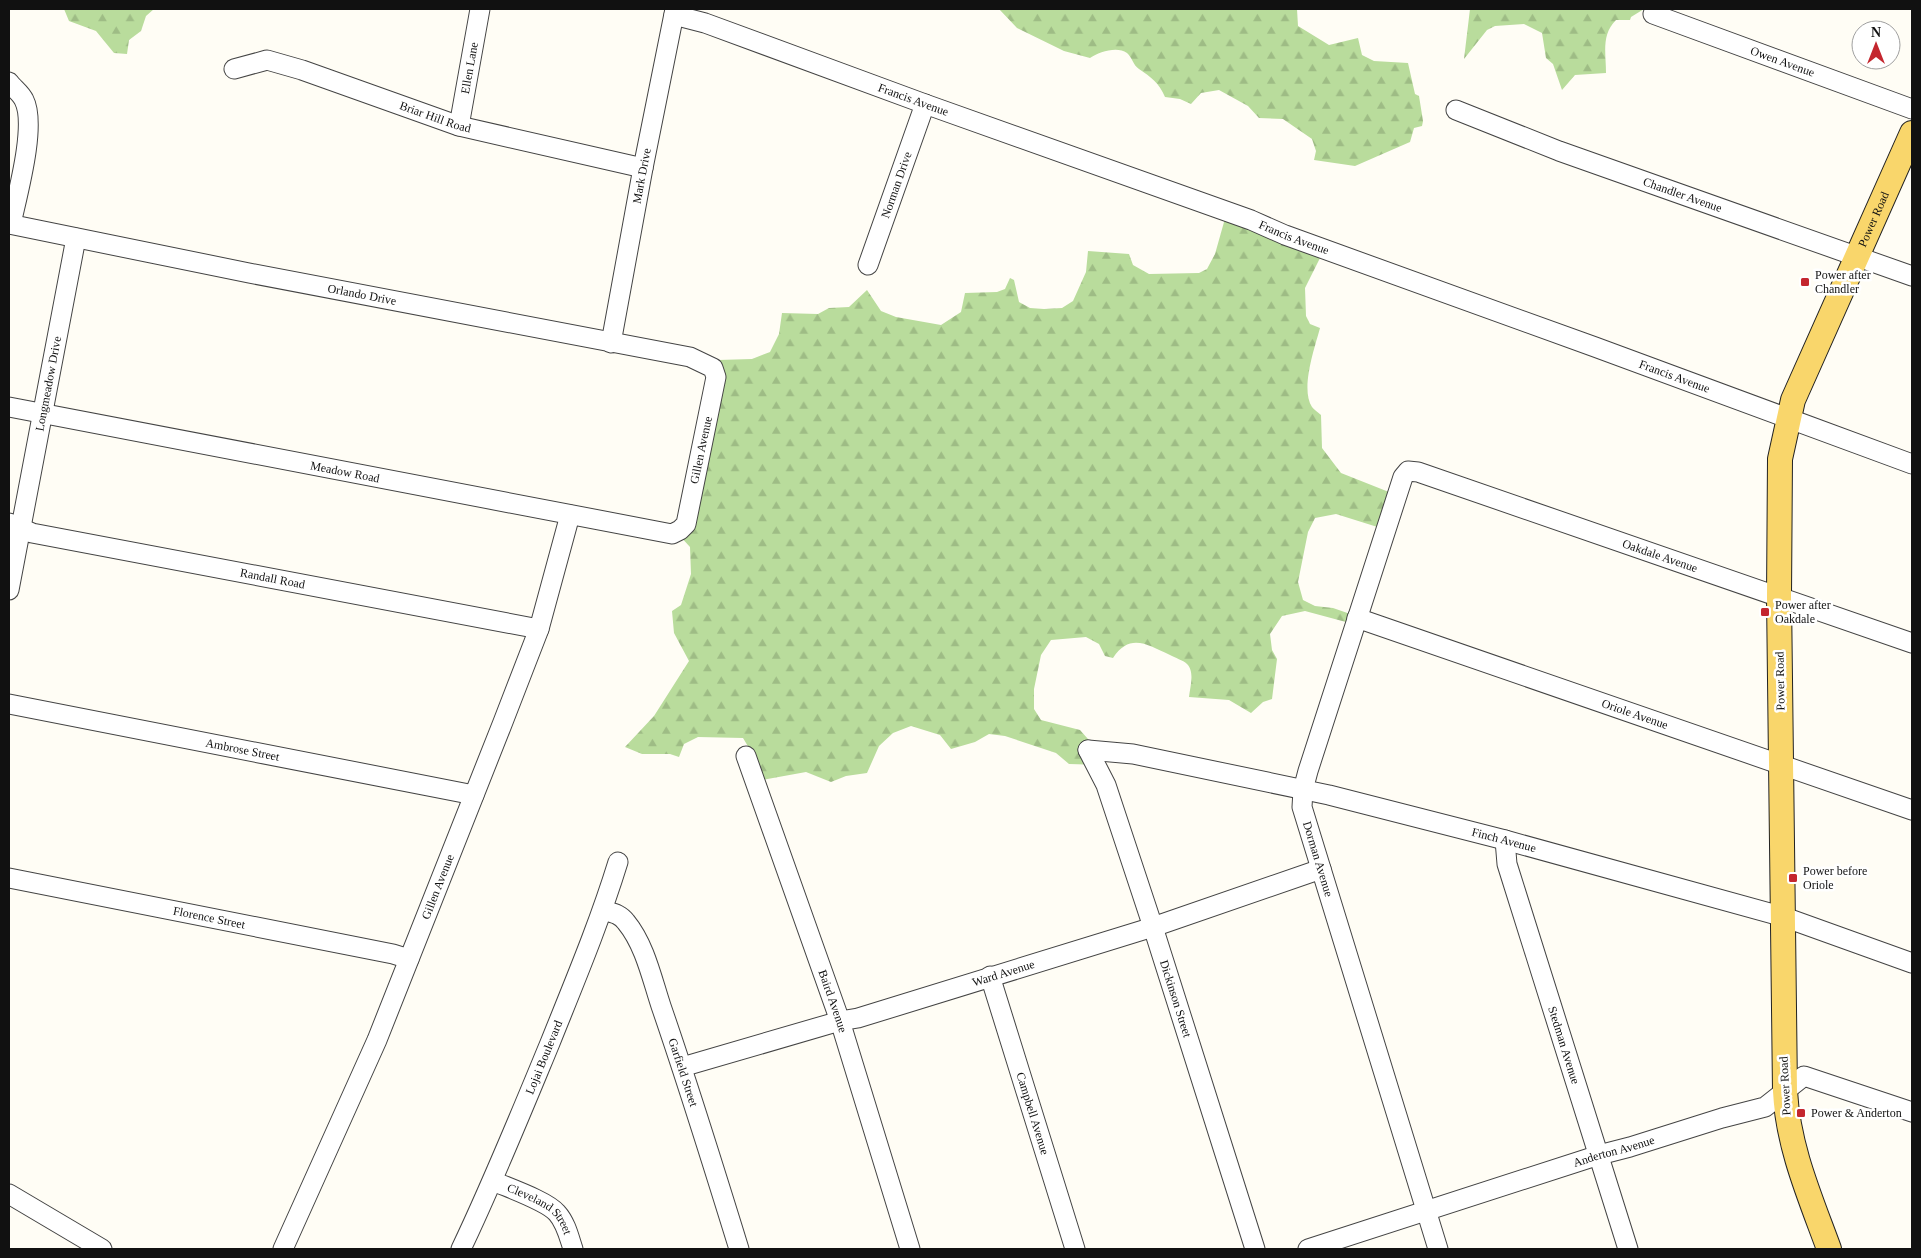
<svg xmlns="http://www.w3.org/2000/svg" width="1921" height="1258" viewBox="0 0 1921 1258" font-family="Georgia,serif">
	<defs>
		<pattern id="forest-firs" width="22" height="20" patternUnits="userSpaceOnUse" patternTransform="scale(1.25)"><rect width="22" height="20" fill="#b9dc9c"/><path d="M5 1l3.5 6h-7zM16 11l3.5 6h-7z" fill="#9ebc85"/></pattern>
	</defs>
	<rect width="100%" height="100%" fill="#fffdf5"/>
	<g fill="url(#forest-firs)">
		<path d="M64,9H154L146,16L141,31L129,40L127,54L114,53L96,31L69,21Z"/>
		<path d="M999,9H1297L1298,26L1329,45L1358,38L1362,55L1374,61L1408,63L1415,94L1419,96L1423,121L1422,126L1414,128L1410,142L1355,166L1314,160L1316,151L1312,139L1283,119L1259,118L1248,106L1219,90L1201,93L1191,104L1180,99L1165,97C1159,83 1151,77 1139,69C1133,65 1132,57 1127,53C1117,46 1099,52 1090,58L1064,51L1017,28Z"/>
		<path d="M1470,9H1644L1631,17L1630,20H1616C1601,35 1606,53 1606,73L1575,75L1562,90L1553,64L1546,58L1542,33L1524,24L1495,26L1487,30L1464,59Z"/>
		<path d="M1226,215L1323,252L1305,288L1306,316L1310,324L1320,328C1315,347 1300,389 1312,407C1314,410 1318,412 1321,415L1322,448L1341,473L1399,496L1387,530L1336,514L1315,518L1308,532L1298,582L1303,600L1315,606L1333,608L1359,617L1357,625L1305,611L1282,616L1270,634L1272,650L1277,659L1272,699L1263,702L1251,713L1229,700L1189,697C1190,687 1195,672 1187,664C1183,660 1175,658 1170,655C1148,645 1130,632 1113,658L1105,656L1099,644L1086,637L1051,640L1041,655L1034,689V709L1041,720L1080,730L1103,756V765L1069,764L1056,753L1005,736L989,734L975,742L951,749L940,735L911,726L893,733L879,746L867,773L846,776L831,782L806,772L762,780L749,748L743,738L698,737L684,744L679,757L670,754H642L625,747L654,716L689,661L674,633L672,611L681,605L691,574L690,547L679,535L712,365L718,360L752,359L770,352L779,334L782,313L818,314L829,308L849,307L867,290L881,311L896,317L941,325L961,312L965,293L997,292L1005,289L1010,278L1014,280L1019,302L1030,308L1044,309L1062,308L1073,301L1086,272L1088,251L1129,254L1133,265L1149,274L1199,273L1207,269L1215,254Z"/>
	</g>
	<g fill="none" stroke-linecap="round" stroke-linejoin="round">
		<defs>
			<g id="minor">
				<path id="s1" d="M1653,14L1912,109"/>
				<path id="s2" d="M674,15L705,23L925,104L1251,220L1285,235L1595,347L1912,464"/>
				<path id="s3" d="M234,69L267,60L302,70L459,126L643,168"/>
				<path d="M9,82C13,88 21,93 24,100C37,125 17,196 11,224"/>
				<path id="s4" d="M1456,110L1559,151L1912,276"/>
				<path id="s5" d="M459,126L480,9"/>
				<path id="s6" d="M9,224L249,273L690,357L713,368L716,377L686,524L680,530L672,534L9,407"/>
				<path id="s7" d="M868,265L925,104"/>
				<path id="s8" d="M611,343L643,168L675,9"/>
				<path id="s9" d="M9,523L32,533L539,629"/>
				<path id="s10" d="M9,590L76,238"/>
				<path id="s11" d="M1357,618L1912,810"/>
				<path id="s12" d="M9,704L474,795"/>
				<path id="s13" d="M1088,750L1133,754L1329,795L1505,840L1784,917L1912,963"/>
				<path id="s14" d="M1088,750L1106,785L1153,927L1255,1249"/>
				<path id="s15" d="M746,756L840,1021L910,1249"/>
				<path id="s16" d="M1505,840L1507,864L1628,1249"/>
				<path id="s17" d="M9,878L393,954L409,959"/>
				<path id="s18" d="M603,910C613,913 620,914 626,922C645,945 652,979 661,1006C689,1087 714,1168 739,1249"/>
				<path id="s19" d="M990,976L1075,1249"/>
				<path id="s20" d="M682,1067L840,1021L858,1018L1153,927L1321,869"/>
				<path id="s21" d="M493,1181C509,1188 547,1201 557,1213C566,1223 569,1237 573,1249"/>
				<path d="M9,1194L102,1249"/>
				<path id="s22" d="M283,1249L377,1040L503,722L539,629L570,515"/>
				<path id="s23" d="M461,1249C493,1182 521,1113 550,1043C574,983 599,924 618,862"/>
				<path id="s24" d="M1308,1249L1599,1155L1630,1147L1722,1118L1765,1107L1804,1076L1912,1112"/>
				<path id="s25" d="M1438,1249L1302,807L1303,790L1308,771L1403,477L1408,471L1418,472L1912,643"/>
			</g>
			<g id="major">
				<path id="s26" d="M1829,1249C1810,1197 1788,1147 1785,1091L1779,597L1780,459L1793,400L1912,133"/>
			</g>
		</defs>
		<use href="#minor" stroke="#444" stroke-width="21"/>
		<use href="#major" stroke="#222" stroke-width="26"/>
		<use href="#minor" stroke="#fff" stroke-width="19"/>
		<use href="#major" stroke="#f9d66b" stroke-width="24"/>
	</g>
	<g fill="#c4262e" stroke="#fff" stroke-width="2">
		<rect x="1800" y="277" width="10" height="10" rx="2.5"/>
		<rect x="1760" y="607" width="10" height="10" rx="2.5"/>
		<rect x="1788" y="873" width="10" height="10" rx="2.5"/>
		<rect x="1796" y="1108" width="10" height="10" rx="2.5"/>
	</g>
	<g text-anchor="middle" stroke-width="5" stroke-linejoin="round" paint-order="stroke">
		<g font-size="12" fill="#111" stroke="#fff">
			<text dy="4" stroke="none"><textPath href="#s1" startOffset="138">Owen Avenue</textPath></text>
			<text dy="4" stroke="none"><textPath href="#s5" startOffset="59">Ellen Lane</textPath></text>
			<text dy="4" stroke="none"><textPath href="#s2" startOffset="254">Francis Avenue</textPath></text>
			<text dy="4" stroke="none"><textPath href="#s3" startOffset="212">Briar Hill Road</textPath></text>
			<text dy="4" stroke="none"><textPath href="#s8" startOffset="170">Mark Drive</textPath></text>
			<text dy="4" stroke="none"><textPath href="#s7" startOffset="85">Norman Drive</textPath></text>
			<text dy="4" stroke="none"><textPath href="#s4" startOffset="242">Chandler Avenue</textPath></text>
			<text dy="4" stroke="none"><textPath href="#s26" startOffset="1055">Power Road</textPath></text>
			<text dy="4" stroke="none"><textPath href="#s2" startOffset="659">Francis Avenue</textPath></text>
			<text dy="4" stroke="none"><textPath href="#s6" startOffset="360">Orlando Drive</textPath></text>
			<text dy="4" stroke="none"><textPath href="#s2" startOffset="1064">Francis Avenue</textPath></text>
			<text dy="4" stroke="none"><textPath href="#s10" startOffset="210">Longmeadow Drive</textPath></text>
			<text transform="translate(701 450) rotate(-78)" y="4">Gillen Avenue</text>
			<text transform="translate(345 472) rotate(11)" y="4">Meadow Road</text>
			<text dy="4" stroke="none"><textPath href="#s25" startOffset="1082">Oakdale Avenue</textPath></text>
			<text dy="4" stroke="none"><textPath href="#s9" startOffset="270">Randall Road</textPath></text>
			<text transform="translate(1780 681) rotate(-91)" y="4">Power Road</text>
			<text dy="4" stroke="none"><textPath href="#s11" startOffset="294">Oriole Avenue</textPath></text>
			<text dy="4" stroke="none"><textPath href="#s12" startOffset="238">Ambrose Street</textPath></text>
			<text dy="4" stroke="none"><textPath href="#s13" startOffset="426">Finch Avenue</textPath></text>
			<text transform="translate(1318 859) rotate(73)" y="4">Dorman Avenue</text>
			<text dy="4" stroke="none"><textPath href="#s22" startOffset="394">Gillen Avenue</textPath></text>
			<text dy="4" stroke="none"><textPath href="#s17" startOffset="204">Florence Street</textPath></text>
			<text dy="4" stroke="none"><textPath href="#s20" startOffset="335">Ward Avenue</textPath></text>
			<text dy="4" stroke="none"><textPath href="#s14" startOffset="264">Dickinson Street</textPath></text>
			<text dy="4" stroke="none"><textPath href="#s15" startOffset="260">Baird Avenue</textPath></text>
			<text dy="4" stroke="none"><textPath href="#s16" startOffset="214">Stedman Avenue</textPath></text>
			<text dy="4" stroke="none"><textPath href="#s23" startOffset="209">Lojai Boulevard</textPath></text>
			<text dy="4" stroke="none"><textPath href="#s18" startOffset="188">Garfield Street</textPath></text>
			<text transform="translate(1785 1086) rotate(-93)" y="4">Power Road</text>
			<text dy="4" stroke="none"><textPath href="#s19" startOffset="144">Campbell Avenue</textPath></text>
			<text dy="4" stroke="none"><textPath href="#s24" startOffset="321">Anderton Avenue</textPath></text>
			<text dy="4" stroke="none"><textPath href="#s21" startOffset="56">Cleveland Street</textPath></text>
		</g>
		<g font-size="12" fill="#111" stroke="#fff" text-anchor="start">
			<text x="1815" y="279">Power after<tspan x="1815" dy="14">Chandler</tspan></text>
			<text x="1775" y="609">Power after<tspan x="1775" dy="14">Oakdale</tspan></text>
			<text x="1803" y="875">Power before<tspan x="1803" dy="14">Oriole</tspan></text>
			<text x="1811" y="1117">Power &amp; Anderton</text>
		</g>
	</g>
	<rect width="1921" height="1258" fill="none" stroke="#111111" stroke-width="20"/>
	<g transform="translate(1876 45)"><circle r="24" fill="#ffffff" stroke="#a0a0a0"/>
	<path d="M0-4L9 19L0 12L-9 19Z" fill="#c4262e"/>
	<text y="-8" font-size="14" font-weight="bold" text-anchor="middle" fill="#111111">N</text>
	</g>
</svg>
